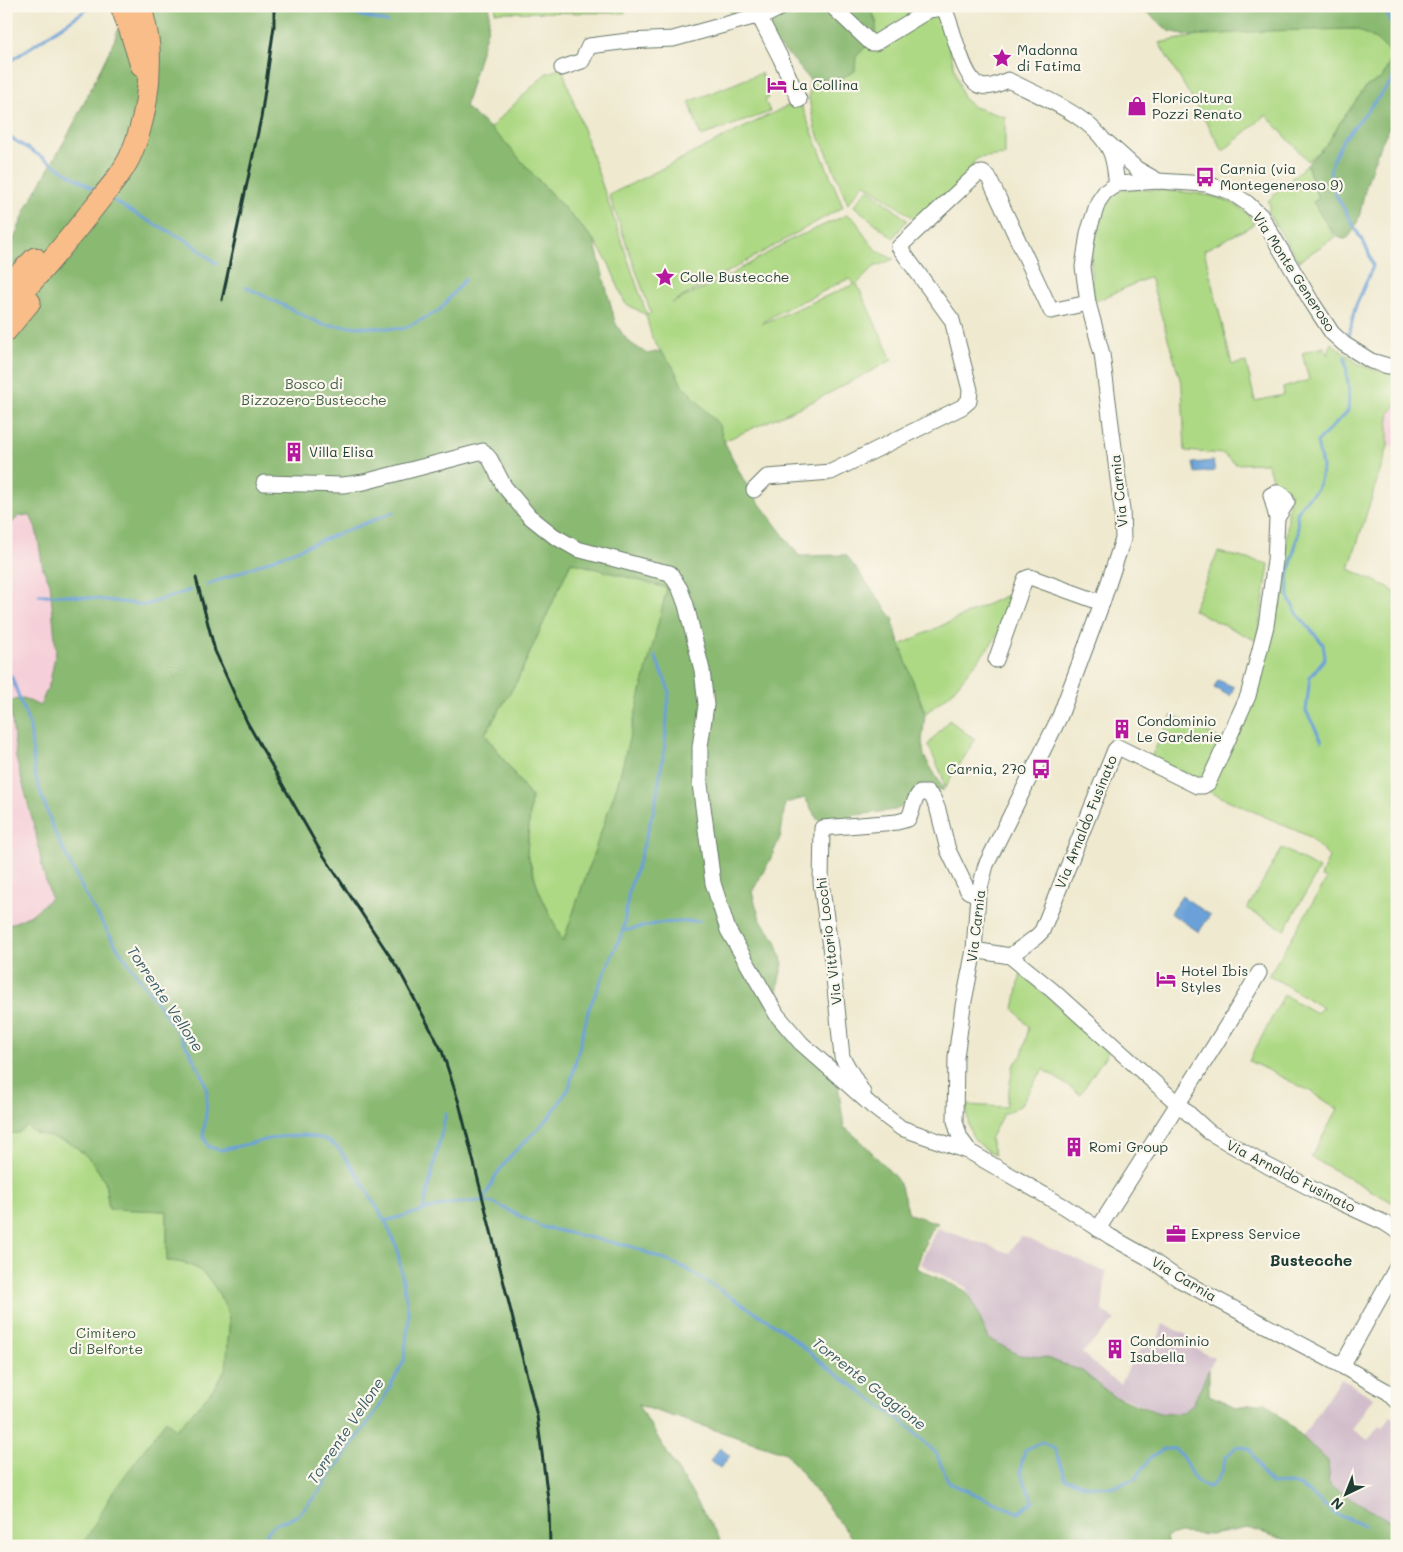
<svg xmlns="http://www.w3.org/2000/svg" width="1403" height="1552" viewBox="0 0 1403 1552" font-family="Mali,sans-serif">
	<rect width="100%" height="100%" fill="#fbf7ec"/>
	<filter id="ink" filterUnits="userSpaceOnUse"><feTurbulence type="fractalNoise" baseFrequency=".02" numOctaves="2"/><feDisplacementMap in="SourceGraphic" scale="10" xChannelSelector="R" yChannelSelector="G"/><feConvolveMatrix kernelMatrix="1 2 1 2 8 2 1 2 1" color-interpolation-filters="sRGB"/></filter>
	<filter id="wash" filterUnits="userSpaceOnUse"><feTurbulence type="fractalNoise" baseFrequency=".0096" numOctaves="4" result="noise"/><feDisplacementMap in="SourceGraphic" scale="20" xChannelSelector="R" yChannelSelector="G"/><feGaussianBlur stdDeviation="1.12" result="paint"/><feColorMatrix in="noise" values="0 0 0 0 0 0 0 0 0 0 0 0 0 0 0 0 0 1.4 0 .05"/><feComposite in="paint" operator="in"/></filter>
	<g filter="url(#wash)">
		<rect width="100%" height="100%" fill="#efe9cf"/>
		<g fill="#f5cfd9">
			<path d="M1397,386V448L1388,446L1368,426Z"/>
			<path d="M30,515L34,524L37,533L43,569L50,583L56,651L50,682L40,706L23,698L10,701L24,794L36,834L43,872L51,898L31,915L6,926V529L19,516Z"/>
		</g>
		<g fill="#d1bdcb">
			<path d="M937,1228L1009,1253L1021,1236L1106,1272L1102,1311L1115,1320L1082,1353L1110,1378L1121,1384L1133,1358L1146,1345L1155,1348L1163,1324L1187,1335L1185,1343L1214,1358L1193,1404L1182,1413L1162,1414L1127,1399L1113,1396L1082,1371L1044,1357L1019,1355L989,1339L966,1287L920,1264Z"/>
			<path d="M1341,1378L1373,1398L1352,1429L1368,1440L1379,1425L1383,1427L1391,1416L1397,1420V1519L1393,1523L1330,1486L1328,1461L1300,1440Z"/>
		</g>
		<g fill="#aed984" stroke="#668b5c" fill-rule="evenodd">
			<path d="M496,6H624L625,13L495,12Z"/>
			<path d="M870,6H933L940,15L963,98L974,107L1005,117V155L978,158L973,163L970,175L919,222L864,183L848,204L827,153L815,129L809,99L810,80L828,79L856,57L877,23Z"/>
			<path d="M1356,29L1376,39L1393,56L1382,78L1366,87L1339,124L1328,143L1308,161L1266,115L1223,151L1159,43C1223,29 1290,30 1356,29Z"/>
			<path d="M562,68L647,315L651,313L609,195L799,100L843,207L672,303L723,279L792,239L847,215C856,218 858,225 863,233C871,246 879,254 894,259L874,267L857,284L892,360L816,400L724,441L685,389L652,338L646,315L625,303L609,264L594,240L490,128L545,74ZM849,279L855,284L761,324C779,310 800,303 820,293C830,288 839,282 849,279Z"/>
			<path d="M761,73L769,98L765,100L770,112L701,136L689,102Z"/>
			<path d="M1307,164L1318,199L1313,202L1335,237L1299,261L1268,213L1270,205L1268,201Z"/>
			<path d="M868,188L907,220L893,238L854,206Z"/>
			<path d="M1139,189C1170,192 1240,189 1254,224L1248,228L1204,250L1232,365L1246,362L1255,401L1284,395L1283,388L1309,380L1302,353L1324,347L1328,355L1331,343L1359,364L1375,370L1397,374V404L1390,412L1388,426V446L1349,569L1388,587L1397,594V1205L1311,1157L1338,1109L1310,1091L1249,1061L1284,995L1316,1013L1323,1008L1269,975L1327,879L1321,877L1329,857L1308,836L1208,791L1273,616L1281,604L1290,492L1274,484L1267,463L1236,464L1223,454L1185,451L1182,386L1150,277L1096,301L1094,300C1092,288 1091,277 1091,265C1091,245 1101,196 1123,190C1128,189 1134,189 1139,189Z"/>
			<path d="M1218,552L1269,564L1257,641L1193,610Z"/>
			<path d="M571,562L668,588L618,783L563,943L539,891L527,853L531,797L485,734L517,681Z"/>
			<path d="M1016,591L1004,625L992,643L951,693L926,713L898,646Z"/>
			<path d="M1172,715L1223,740L1203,780L1150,759Z"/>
			<path d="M949,720L975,740L945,788L942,775L928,745Z"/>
			<path d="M1282,848L1319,869L1285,930L1247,909Z"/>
			<path d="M1021,973L1108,1052L1080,1094L1043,1069L1020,1106L1003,1114L990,1139L995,1155C968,1138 970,1135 966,1105L1006,1107L1013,1066L1022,1055L1029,1027L1014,1009Z"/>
			<path d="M27,1126L72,1144L83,1153L93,1163L105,1181L109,1209L167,1211V1261C196,1262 208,1273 221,1298C224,1304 228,1312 229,1320C230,1327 228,1336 228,1343C227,1352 228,1361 225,1370C214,1393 192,1411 176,1430L167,1421L82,1546H6V1133H18Z"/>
		</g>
		<g fill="#8ab972" stroke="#547b53" fill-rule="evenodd">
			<path d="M127,6H490L488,27L465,107L490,128L506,143L539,181L594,240L615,322L623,335L632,344L647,354L661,351L672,365L681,383L719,425L724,441L743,479L754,496L799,556L846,555L894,620L893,624L925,715L922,741L924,756L944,790H916L902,807L895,810L857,815L833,822L817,819L805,798L785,803L781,835L770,860L752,892L760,919L776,941L783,964L779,980L776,1000L788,1022L818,1052L834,1056L844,1127L861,1141L895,1177L900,1184L909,1214L938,1223L930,1231L916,1268L964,1290L971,1298L989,1339L1019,1355L1044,1357L1082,1371L1113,1396L1162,1414L1182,1413L1193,1404L1209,1369V1395L1236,1407L1265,1402L1328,1461L1330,1486L1393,1523L1397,1519V1542L1384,1546H1308L1299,1544L1248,1528L1211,1535L1180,1533L1166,1537L1168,1546H858L786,1453L638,1405L724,1546H82L113,1492L166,1420L176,1430C193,1411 215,1392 225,1369C228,1361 227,1351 228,1343C228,1335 230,1327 229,1320C228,1312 224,1304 221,1298C208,1273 195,1262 167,1261V1211L109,1209L105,1181L93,1163L83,1153L72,1144L65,1141L35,1133L27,1126L18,1133H6V926L31,915L51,898L43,872L36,834L16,758L10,701L23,698L40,706L50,682L56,651L50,583L43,569L37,533L34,524L30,515L19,516L6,529V258L28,205L69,133L114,41ZM571,562L667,588L618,783L563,942L539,891L527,853L531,797L485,734L517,681Z"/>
			<path d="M723,6H870C882,36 876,36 856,57L855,71L842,78L810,80L791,57L777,45Z"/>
			<path d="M1136,6H1397V119C1379,139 1371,169 1364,194C1362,202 1361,212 1358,220C1356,225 1351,238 1345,239C1335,241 1318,210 1313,202L1318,199L1307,164L1328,143L1339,124L1366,87L1382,78L1393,56L1376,39L1356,29L1265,31L1191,36L1169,31L1149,14Z"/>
		</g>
		<g fill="#6ba1d8" stroke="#456f86">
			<path d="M1213,461L1215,471L1195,473L1193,463Z"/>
			<path d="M1218,680L1234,687L1230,696L1214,688Z"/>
			<path d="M1182,896L1210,915L1199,932L1170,913Z"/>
			<path d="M720,1448L730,1456L720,1468L710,1461Z"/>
		</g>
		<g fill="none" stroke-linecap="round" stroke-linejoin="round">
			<g stroke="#6ba1d8" stroke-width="3">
				<path d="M321,6L387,22"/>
				<path d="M1383,6L1397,34"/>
				<path d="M6,64L92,6"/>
				<path d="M6,135L97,191"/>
				<path d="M111,199L139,216L188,241L217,264"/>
				<path d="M246,287L323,325L403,329L439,311L465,279"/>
				<path d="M1349,336L1355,308L1373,266L1368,251L1336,195L1330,171L1333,159L1343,140L1392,81L1397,69"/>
				<path d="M207,585L394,512"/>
				<path d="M39,595H65L145,605L191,590"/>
				<path d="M6,670L12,678L30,727L35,776L54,831L86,896L115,944L178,1032L190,1052L204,1079L207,1091L206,1114L203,1136L209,1147L221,1150L279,1137L303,1135L325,1139L338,1148L356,1172L385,1221L397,1248L409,1315L404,1361L379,1407L318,1493L297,1516L277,1523L267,1532L264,1546"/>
				<path d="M1322,741L1306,711L1310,677L1325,658L1323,644L1298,615L1289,599L1288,576L1298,535L1297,514L1302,504L1317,489L1321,478L1322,466L1317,442L1348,411L1349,392L1345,357"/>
				<path d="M623,931L660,923L699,921"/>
				<path d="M483,1201L494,1203L542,1227L633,1247L685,1268L780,1328L831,1370L903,1422L936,1453L949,1483L1019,1513L1033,1501L1020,1471L1025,1450L1042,1442L1054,1448L1066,1479L1089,1486L1115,1487L1136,1478L1151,1457L1163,1449H1175C1177,1452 1181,1455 1183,1458C1193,1473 1189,1482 1210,1487L1217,1480L1223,1470L1225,1458L1237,1446L1250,1449L1262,1473L1271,1484L1287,1483L1302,1487L1334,1513L1365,1526"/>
				<path d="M423,1211L446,1114"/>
				<path d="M385,1221L448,1204L483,1201L496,1175L513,1153L549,1118L569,1088L589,1008L623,931L629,890L640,858L655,805L665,745L669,690L655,656"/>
			</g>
		</g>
	</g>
	<g filter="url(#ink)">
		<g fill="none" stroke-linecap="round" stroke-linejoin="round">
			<defs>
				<g id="minor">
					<path d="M832,6L871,43H875L929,10L944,8"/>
					<path d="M943,6C953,24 962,81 981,86C990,89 1000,83 1008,80C1041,97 1096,117 1111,153C1115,163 1115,174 1117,184"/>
					<path d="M760,18L784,6"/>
					<path d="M562,68L582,61L589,46L628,41L673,39L753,17L760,18L781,59L799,100"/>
					<path d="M1108,143L1137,169L1158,181"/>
					<path d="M1397,366H1388L1371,361L1344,344L1332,333L1311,301L1261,216L1247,203L1229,191L1206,184L1158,181L1117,184L1105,192L1098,202L1088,233L1083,267L1088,303L1102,354L1122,510L1123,539L1102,603L1060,716L986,865L978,895L974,950L963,1006L956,1057L955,1121L960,1138L970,1152L1065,1207L1111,1237L1147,1257L1180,1280L1342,1366L1388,1392L1397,1401"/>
					<path d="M264,483L343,485L364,482L483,451L490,459L504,486L529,516L554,536L577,549L652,569L670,573L680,589L686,605L702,670L706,705L700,747V784L713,883L728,930L777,1015L801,1043L872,1106L901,1128L970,1152"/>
					<path d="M754,490L767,477L831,472L962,407L969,401L970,390L952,320L899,247L977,174L983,173L989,178L1051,311L1088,303"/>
					<path d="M996,660L1025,579L1030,577L1102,603"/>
					<path d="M974,950L1010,956L1052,990L1209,1132L1268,1166L1322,1194L1385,1223L1397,1231"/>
					<path d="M1010,956L1036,937L1042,931L1115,750L1118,747L1197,786H1203L1208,783L1248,696L1266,626L1275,561L1277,518L1287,502C1284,494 1279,490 1271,495L1277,518"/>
					<path d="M863,1093L842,1057L833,968L821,882L822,828L897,822L908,819C914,810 912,800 920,793H928L933,798L938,810L948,850L968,891L978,895"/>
					<path d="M1098,1229C1152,1144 1207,1060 1259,973"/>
					<path d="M1342,1366L1397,1267"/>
				</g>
				<g id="highway">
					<path d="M121,6L130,30L141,65"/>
					<path d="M6,287L35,258"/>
					<path d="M6,311C37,277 67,242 95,206C108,189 124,172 132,152C145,121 151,82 149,47C148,34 144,20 141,6"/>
					<path d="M6,331L30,302"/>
				</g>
			</defs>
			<use href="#minor" stroke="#68796a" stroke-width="17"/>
			<use href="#highway" stroke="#68796a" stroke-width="23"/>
			<use href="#minor" stroke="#fff" stroke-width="15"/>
			<use href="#highway" stroke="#f8bd88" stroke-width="21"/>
			<g stroke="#1f3d34" stroke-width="3">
				<path d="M222,300L261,118L274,26V6"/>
				<path d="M196,578L215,651L247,722L318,847L399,970L442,1051L459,1103L537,1416L549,1506L550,1546"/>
			</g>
		</g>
	</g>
	<defs>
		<symbol id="sight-bare" viewBox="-9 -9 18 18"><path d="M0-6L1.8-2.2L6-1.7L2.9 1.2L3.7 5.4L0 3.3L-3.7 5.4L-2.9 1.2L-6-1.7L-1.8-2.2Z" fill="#b5179e" stroke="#fbf7ec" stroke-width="2.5" paint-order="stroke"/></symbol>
		<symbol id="hotel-bare" viewBox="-9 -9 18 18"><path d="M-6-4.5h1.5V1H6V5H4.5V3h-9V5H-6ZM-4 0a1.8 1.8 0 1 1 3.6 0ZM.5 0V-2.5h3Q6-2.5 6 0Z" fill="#b5179e" stroke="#fbf7ec" stroke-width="2.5" paint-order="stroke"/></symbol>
		<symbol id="shop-bare" viewBox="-9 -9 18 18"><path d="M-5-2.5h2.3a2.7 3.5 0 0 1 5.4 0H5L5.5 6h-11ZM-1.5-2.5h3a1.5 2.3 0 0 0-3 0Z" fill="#b5179e" stroke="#fbf7ec" stroke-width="2.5" paint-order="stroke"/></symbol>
		<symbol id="bus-bare" viewBox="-9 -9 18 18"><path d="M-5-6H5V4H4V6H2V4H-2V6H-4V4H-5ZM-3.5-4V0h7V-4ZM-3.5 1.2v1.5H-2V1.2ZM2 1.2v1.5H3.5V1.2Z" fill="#b5179e" stroke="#fbf7ec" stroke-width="2.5" paint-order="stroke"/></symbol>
		<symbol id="building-bare" viewBox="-9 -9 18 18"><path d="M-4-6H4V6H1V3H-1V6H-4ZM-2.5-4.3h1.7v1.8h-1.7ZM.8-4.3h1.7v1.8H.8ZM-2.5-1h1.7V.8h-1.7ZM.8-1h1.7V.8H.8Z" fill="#b5179e" stroke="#fbf7ec" stroke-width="2.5" paint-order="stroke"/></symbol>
		<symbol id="office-bare" viewBox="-9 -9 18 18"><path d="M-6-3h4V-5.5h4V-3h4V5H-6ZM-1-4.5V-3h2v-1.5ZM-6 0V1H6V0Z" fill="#b5179e" stroke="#fbf7ec" stroke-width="2.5" paint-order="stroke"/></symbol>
	</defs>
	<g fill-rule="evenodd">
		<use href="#sight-bare" x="988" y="44" width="28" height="28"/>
		<use href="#hotel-bare" x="763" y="71" width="28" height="28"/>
		<use href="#shop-bare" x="1123" y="92" width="28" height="28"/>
		<use href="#bus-bare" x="1191" y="163" width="28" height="28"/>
		<use href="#sight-bare" x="651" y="263" width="28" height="28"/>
		<use href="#building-bare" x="280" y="438" width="28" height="28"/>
		<use href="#building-bare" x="1108" y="715" width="28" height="28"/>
		<use href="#bus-bare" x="1027" y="755" width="28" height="28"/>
		<use href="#hotel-bare" x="1152" y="965" width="28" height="28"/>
		<use href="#building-bare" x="1060" y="1133" width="28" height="28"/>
		<use href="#office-bare" x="1162" y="1220" width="28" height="28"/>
		<use href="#building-bare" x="1101" y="1335" width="28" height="28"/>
	</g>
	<g text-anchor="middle" stroke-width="4.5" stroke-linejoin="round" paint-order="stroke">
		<g font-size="14" fill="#1f3d34" stroke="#fbf7ec" text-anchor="start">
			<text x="1017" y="55">Madonna<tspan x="1017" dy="16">di Fatima</tspan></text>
			<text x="792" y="90">La Collina</text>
			<text x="1152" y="103">Floricoltura<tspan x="1152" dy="16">Pozzi Renato</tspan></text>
			<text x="1220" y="174">Carnia (via<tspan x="1220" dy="16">Montegeneroso 9)</tspan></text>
			<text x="680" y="282">Colle Bustecche</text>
			<text x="309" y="457">Villa Elisa</text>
			<text x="1137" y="726">Condominio<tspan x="1137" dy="16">Le Gardenie</tspan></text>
			<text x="1026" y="774" text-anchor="end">Carnia, 270</text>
			<text x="1181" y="976">Hotel Ibis<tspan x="1181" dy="16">Styles</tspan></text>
			<text x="1089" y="1152">Romi Group</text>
			<text x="1191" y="1239">Express Service</text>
			<text x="1130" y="1346">Condominio<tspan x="1130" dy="16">Isabella</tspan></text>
		</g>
		<g font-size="14" fill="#1f3d34" stroke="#fbf7ec">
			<text transform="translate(1294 272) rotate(57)" y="5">Via Monte Generoso</text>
			<text transform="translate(1119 491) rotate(-96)" y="5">Via Carnia</text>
			<text transform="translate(1086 822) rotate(-68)" y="5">Via Arnaldo Fusinato</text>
			<text transform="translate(976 926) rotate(-83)" y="5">Via Carnia</text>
			<text transform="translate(829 941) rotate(-97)" y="5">Via Vittorio Locchi</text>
			<text transform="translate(1291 1176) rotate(27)" y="5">Via Arnaldo Fusinato</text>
			<text transform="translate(1184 1279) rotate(31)" y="5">Via Carnia</text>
		</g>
		<g font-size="14" fill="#3c5c44" stroke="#fbf7ec">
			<text x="314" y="389">Bosco di<tspan x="314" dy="16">Bizzozero-Bustecche</tspan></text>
			<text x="106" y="1338">Cimitero<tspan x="106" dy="16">di Belforte</tspan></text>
		</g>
		<g font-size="15" font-style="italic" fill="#365b65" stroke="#fbf7ec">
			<text transform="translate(165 999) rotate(56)" y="5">Torrente Vellone</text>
			<text transform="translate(869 1384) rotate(38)" y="5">Torrente Gaggione</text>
			<text transform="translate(346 1431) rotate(-56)" y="5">Torrente Vellone</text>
		</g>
		<g font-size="16" font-weight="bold" fill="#1f3d34" stroke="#fbf7ec">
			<text x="1311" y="1266">Bustecche</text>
		</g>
	</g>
	<rect width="1403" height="1552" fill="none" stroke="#fbf7ec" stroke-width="25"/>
	<g transform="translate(1346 1494) rotate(223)" stroke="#fbf7ec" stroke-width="4" paint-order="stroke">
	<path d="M0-4L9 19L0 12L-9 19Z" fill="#1f3d34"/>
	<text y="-8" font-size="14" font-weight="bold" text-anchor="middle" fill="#1f3d34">N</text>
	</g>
</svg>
